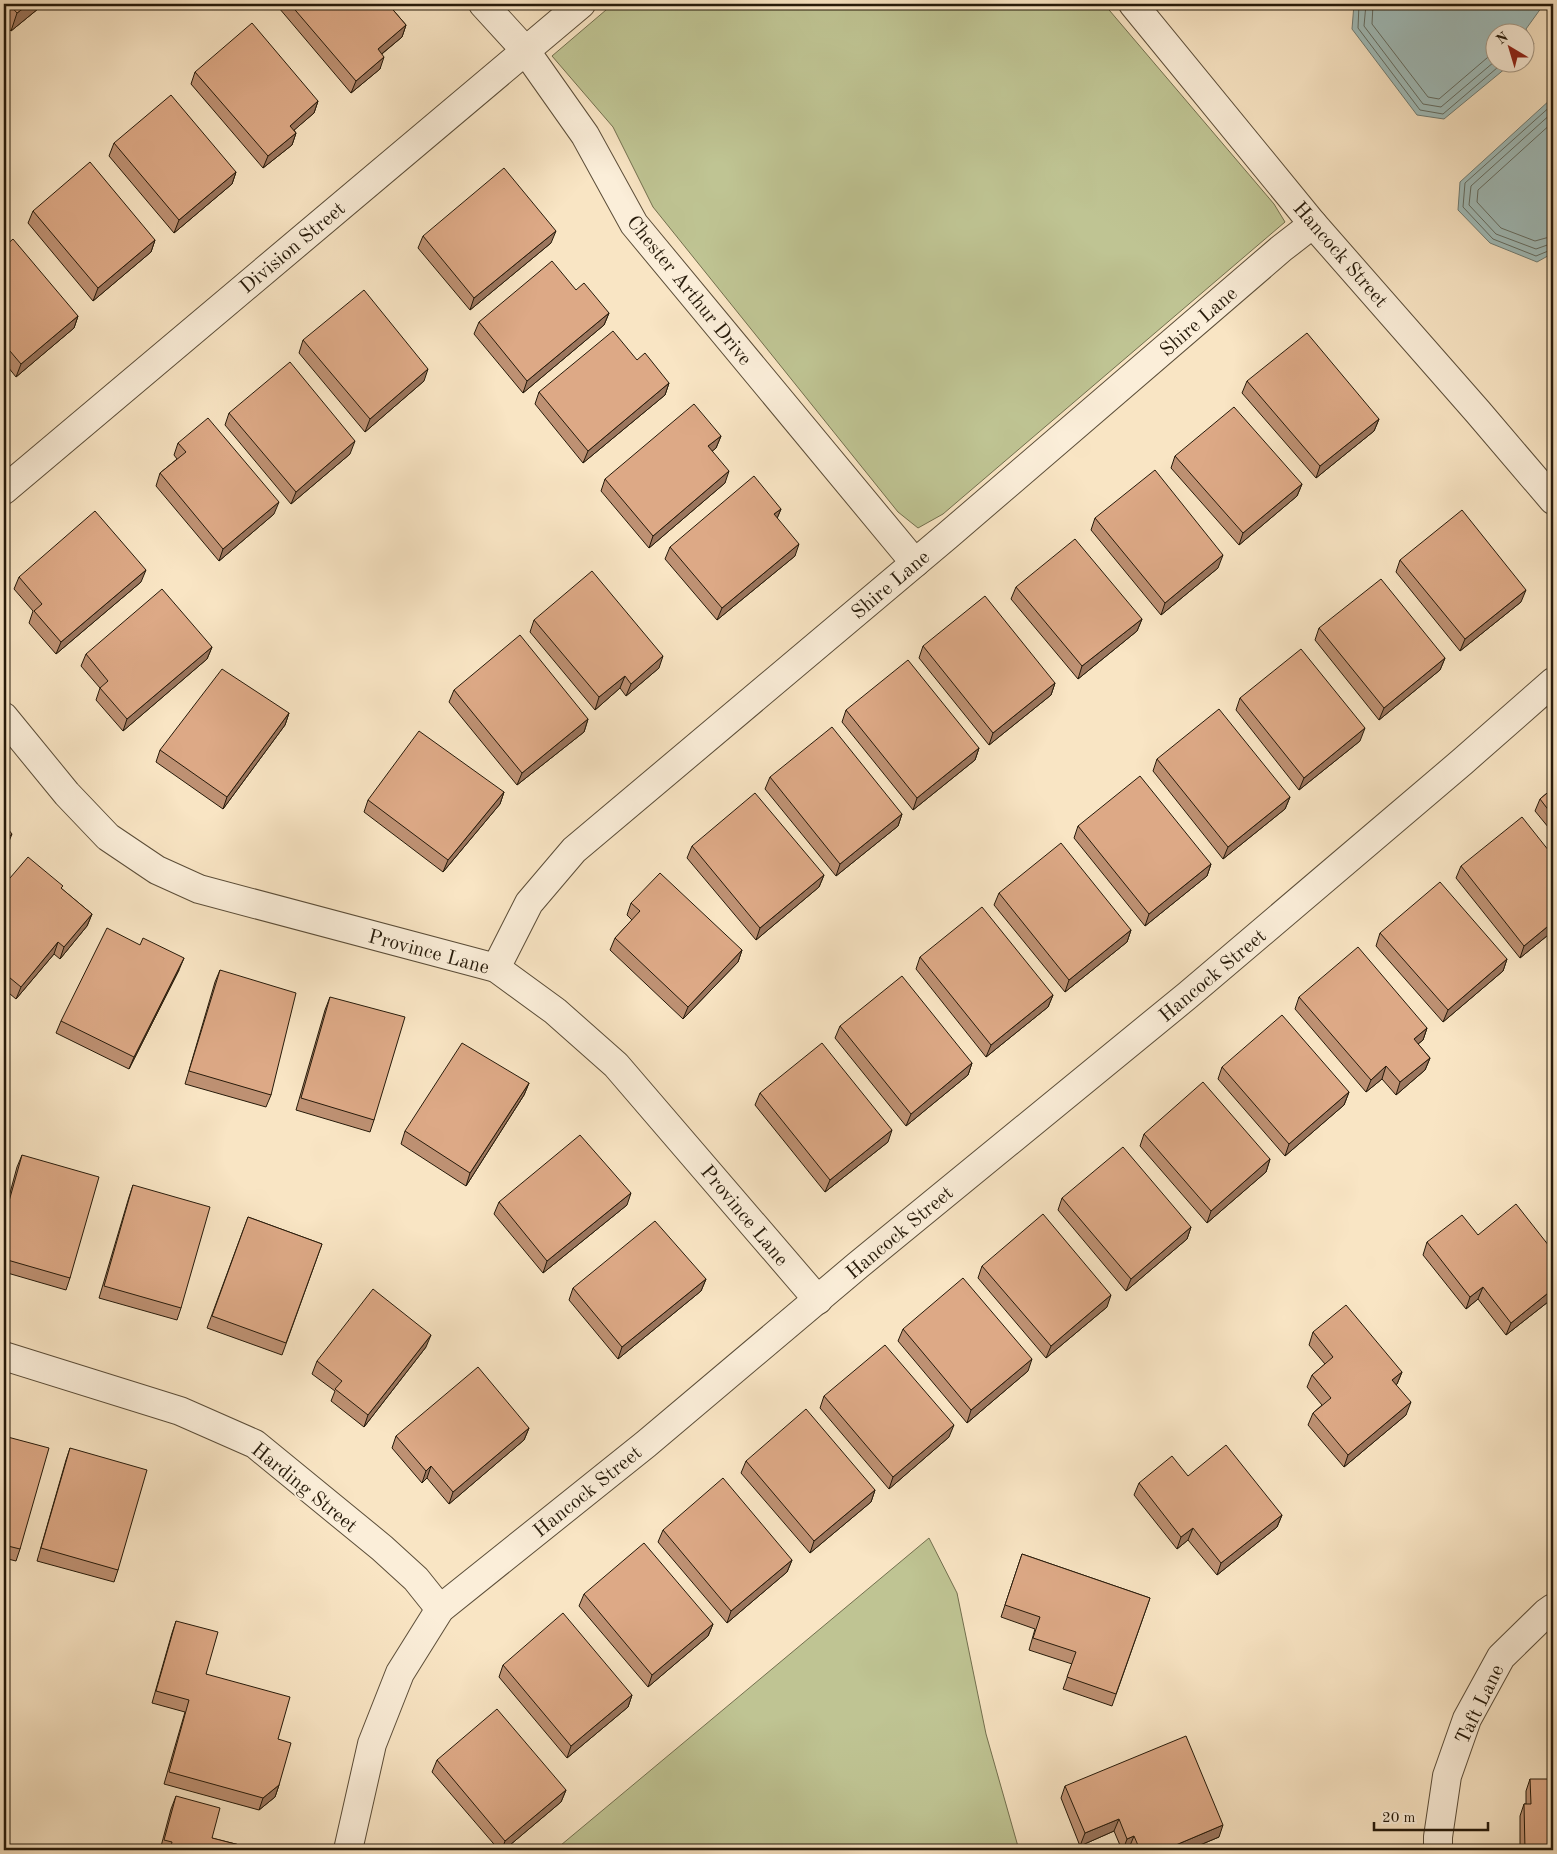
<svg xmlns="http://www.w3.org/2000/svg" width="1557" height="1854" viewBox="0 0 1557 1854" font-family="'Old Standard TT',serif">
	<rect width="100%" height="100%" fill="#f9e5c4"/>
	<filter id="stains"><feTurbulence type="fractalNoise" baseFrequency=".004" numOctaves="4"/><feColorMatrix values="0 0 0 0 .2 0 0 0 0 .09 0 0 0 0 .02 0 0 0 .5 -.17"/></filter>
	<radialGradient id="worn" r=".72"><stop offset=".6" stop-color="#630" stop-opacity="0"/><stop offset="1" stop-color="#630" stop-opacity=".3"/></radialGradient>
	<g fill="#bfc493" stroke="#726f4e">
		<path d="M613,4H1104L1274,204L1285,222L943,514L918,528L898,512L653,207L613,127L552,56Z"/>
		<path d="M929,1538L957,1593L986,1734L1019,1850H555Z"/>
	</g>
	<g fill="#a0bdbb" stroke="#6f7c74">
		<path d="M1354,4H1544L1526,29L1534,44L1525,52L1524,32H1494V62L1512,63L1444,119L1417,115L1352,29Z"/>
		<path d="M1551,99H1553V253L1537,262L1490,243L1458,210L1460,182Z"/>
	</g>
	<g fill="none" stroke-linecap="round" stroke-linejoin="round">
		<g stroke="#636c62" stroke-width="1">
			<path d="M1359,4L1358,28L1420,110L1443,114L1504,62"/>
			<path d="M1366,4L1364,26L1423,104L1441,107L1494,62"/>
			<path d="M1373,4L1372,24L1428,97L1439,99L1494,52"/>
			<path d="M1553,104L1465,183L1463,207L1493,239L1536,256L1553,249"/>
			<path d="M1553,112L1471,186L1469,205L1496,234L1536,249L1553,243"/>
			<path d="M1553,122L1478,190L1477,202L1501,228L1535,241L1553,236"/>
		</g>
		<defs>
			<g id="street">
				<path d="M483,4L525,50L585,135L634,224L915,563"/>
				<path d="M1133,4L1313,224L1478,412L1553,500"/>
				<path d="M4,490L581,4"/>
				<path d="M4,717L67,794L108,837L157,870L199,889L496,968L555,1011L616,1065L818,1300"/>
				<path d="M496,968L529,903L574,850L947,536L1282,248L1313,224"/>
				<path d="M4,1356L180,1411L255,1444L382,1548L416,1579L440,1609"/>
				<path d="M348,1850L372,1744L400,1673L440,1609L646,1444L857,1266L1188,995L1462,762L1553,682"/>
				<path d="M1438,1850V1837L1447,1776L1467,1719L1501,1657L1546,1613L1553,1608"/>
			</g>
		</defs>
		<use href="#street" stroke="#5b4d38" stroke-width="30"/>
		<use href="#street" stroke="#fbeed9" stroke-width="28"/>
	</g>
	<g fill="#be9173" stroke="#261a0a">
		<path d="M4,4H44L11,31L4,23Z"/>
		<path d="M280,4H388L406,25L402,37L382,54L380,69L351,93L279,8Z"/>
		<path d="M195,72L318,101L314,113L294,130L296,133L292,145L263,168L191,84Z"/>
		<path d="M114,143L236,172L232,184L174,233L109,156Z"/>
		<path d="M33,211L155,240L151,252L93,301L28,223Z"/>
		<path d="M423,236L551,243L470,310L418,248Z"/>
		<path d="M4,247L78,316L74,328L16,377L4,362Z"/>
		<path d="M576,290L609,313L604,325L523,393L474,334L479,322Z"/>
		<path d="M303,340L424,381L365,432L299,353Z"/>
		<path d="M1247,381L1379,419L1374,431L1316,478L1242,393Z"/>
		<path d="M669,383L665,395L583,463L535,404L539,392Z"/>
		<path d="M229,413L350,454L291,504L225,425Z"/>
		<path d="M721,436L716,448L712,451L725,483L649,548L601,491L605,479Z"/>
		<path d="M178,443L274,514L219,561L156,486L160,473L177,459L174,455Z"/>
		<path d="M1175,456L1302,484L1297,496L1239,545L1171,468Z"/>
		<path d="M781,509L777,518L795,556L717,620L665,559L670,547Z"/>
		<path d="M1095,518L1218,568L1161,615L1091,530Z"/>
		<path d="M1400,560L1521,602L1460,651L1396,572Z"/>
		<path d="M19,577L141,582L56,654L29,623L33,611L14,589Z"/>
		<path d="M1016,587L1142,619L1137,631L1078,679L1011,599Z"/>
		<path d="M534,620L659,668L626,696L620,688L595,710L530,632Z"/>
		<path d="M1319,628L1445,658L1440,670L1379,720L1315,640Z"/>
		<path d="M923,646L1055,683L1051,695L989,745L919,658Z"/>
		<path d="M212,647L207,659L123,731L96,700L100,688L81,666L86,654Z"/>
		<path d="M454,690L588,719L584,732L517,785L449,702Z"/>
		<path d="M1240,698L1360,741L1299,790L1236,710Z"/>
		<path d="M846,710L979,748L975,760L913,810L842,722Z"/>
		<path d="M289,713L285,725L223,809L156,762L160,750Z"/>
		<path d="M1157,759L1290,797L1285,809L1223,859L1153,771Z"/>
		<path d="M770,777L902,814L898,826L836,876L765,789Z"/>
		<path d="M1553,788V833L1535,811L1540,799Z"/>
		<path d="M504,792L500,804L443,872L364,812L368,800Z"/>
		<path d="M1078,826L1211,864L1207,876L1145,926L1074,838Z"/>
		<path d="M692,846L824,875L819,887L756,940L687,858Z"/>
		<path d="M1553,856V931L1520,958L1456,878L1461,866Z"/>
		<path d="M4,885L62,889L92,914L87,926L60,959L54,954L16,999L4,989Z"/>
		<path d="M999,893L1131,930L1127,942L1065,992L994,905Z"/>
		<path d="M631,903L742,950L738,962L683,1019L610,950L615,938L632,920L627,915Z"/>
		<path d="M1380,933L1507,959L1503,971L1443,1022L1376,946Z"/>
		<path d="M920,957L1053,995L1048,1007L986,1057L916,969Z"/>
		<path d="M179,970L129,1069L56,1033L61,1021Z"/>
		<path d="M220,970L271,1095L266,1107L185,1084L215,982Z"/>
		<path d="M330,997L374,1120L370,1132L296,1110L325,1010Z"/>
		<path d="M1299,997L1427,1028L1423,1040L1418,1044L1430,1058L1425,1070L1396,1095L1382,1079L1366,1092L1295,1009Z"/>
		<path d="M840,1026L972,1063L968,1075L906,1126L835,1038Z"/>
		<path d="M1222,1067L1349,1092L1344,1105L1285,1156L1218,1079Z"/>
		<path d="M529,1083L524,1095L466,1186L401,1144L405,1131Z"/>
		<path d="M760,1093L888,1142L825,1192L755,1105Z"/>
		<path d="M1144,1134L1270,1159L1266,1172L1207,1223L1140,1146Z"/>
		<path d="M22,1155L70,1278L66,1290L4,1272V1215L17,1167Z"/>
		<path d="M133,1185L181,1308L177,1320L99,1298L129,1197Z"/>
		<path d="M1062,1198L1191,1227L1187,1239L1126,1291L1058,1210Z"/>
		<path d="M499,1202L627,1205L543,1273L494,1214Z"/>
		<path d="M248,1217L322,1244L282,1355L207,1328Z"/>
		<path d="M1478,1235L1553,1251V1298L1506,1335L1478,1299L1466,1309L1423,1255L1427,1242Z"/>
		<path d="M982,1266L1107,1307L1046,1358L978,1278Z"/>
		<path d="M706,1279L701,1291L618,1359L569,1300L573,1288Z"/>
		<path d="M903,1329L1028,1371L967,1423L898,1341Z"/>
		<path d="M1313,1332L1402,1372L1397,1384L1396,1385L1406,1415L1344,1467L1308,1425L1313,1413L1322,1405L1307,1387L1312,1375L1325,1364L1309,1345Z"/>
		<path d="M426,1347L364,1427L331,1401L335,1391L312,1374L317,1361Z"/>
		<path d="M824,1396L949,1437L889,1489L820,1408Z"/>
		<path d="M529,1428L524,1440L449,1504L427,1478L422,1483L392,1448L396,1436Z"/>
		<path d="M4,1436L20,1549L16,1561L4,1558Z"/>
		<path d="M70,1448L118,1570L114,1582L37,1561L66,1460Z"/>
		<path d="M746,1461L875,1490L871,1502L810,1553L741,1473Z"/>
		<path d="M1188,1476L1282,1515L1277,1527L1217,1575L1188,1540L1177,1549L1134,1495L1139,1483Z"/>
		<path d="M663,1530L792,1560L787,1572L727,1623L658,1542Z"/>
		<path d="M1022,1554L1150,1598L1112,1706L1063,1689L1072,1664L1029,1650L1035,1629L1001,1617Z"/>
		<path d="M584,1594L713,1624L708,1636L648,1687L579,1606Z"/>
		<path d="M176,1621L206,1674L278,1739L279,1785L275,1797L259,1810L164,1784L185,1712L152,1703L172,1633Z"/>
		<path d="M503,1665L632,1695L628,1707L567,1758L499,1677Z"/>
		<path d="M437,1760L566,1790L561,1802L504,1850H499L432,1772Z"/>
		<path d="M1530,1779L1553,1850H1520V1816L1524,1804H1526V1791Z"/>
		<path d="M1065,1786L1219,1837L1188,1850H1130L1129,1848L1122,1850L1114,1831L1080,1846L1061,1798Z"/>
		<path d="M176,1796L212,1838L259,1850H160L171,1809Z"/>
	</g>
	<g fill="#9b765e" stroke="#261a0a">
		<path d="M29,4H44L11,31L17,13Z"/>
		<path d="M406,25L402,37L373,61L378,49Z"/>
		<path d="M384,57L380,69L351,93L356,81Z"/>
		<path d="M318,101L314,113L285,138L290,126Z"/>
		<path d="M296,133L292,145L263,168L268,156Z"/>
		<path d="M236,172L232,184L174,233L179,220Z"/>
		<path d="M556,231L551,243L470,310L474,298Z"/>
		<path d="M155,240L151,252L93,301L98,288Z"/>
		<path d="M609,313L604,325L523,393L527,381Z"/>
		<path d="M78,316L74,328L16,377L21,364Z"/>
		<path d="M428,369L424,381L365,432L370,419Z"/>
		<path d="M669,383L665,395L583,463L588,451Z"/>
		<path d="M1379,419L1374,431L1316,478L1320,466Z"/>
		<path d="M721,436L716,448L704,458L708,446Z"/>
		<path d="M355,441L350,454L291,504L296,492Z"/>
		<path d="M729,471L725,483L649,548L653,536Z"/>
		<path d="M1302,484L1297,496L1239,545L1243,533Z"/>
		<path d="M279,502L274,514L219,561L223,549Z"/>
		<path d="M781,509L776,521L774,514Z"/>
		<path d="M799,544L795,556L717,620L722,608Z"/>
		<path d="M1223,555L1218,568L1161,615L1165,603Z"/>
		<path d="M146,570L141,582L56,654L61,642Z"/>
		<path d="M1526,590L1521,602L1460,651L1465,639Z"/>
		<path d="M1142,619L1137,631L1078,679L1082,666Z"/>
		<path d="M212,647L207,659L123,731L127,719Z"/>
		<path d="M663,656L659,668L626,696L631,684Z"/>
		<path d="M1445,658L1440,670L1379,720L1384,708Z"/>
		<path d="M625,676L620,688L595,710L599,697Z"/>
		<path d="M1055,683L1051,695L989,745L993,733Z"/>
		<path d="M289,713L285,725L223,809L227,797Z"/>
		<path d="M588,719L584,732L517,785L522,773Z"/>
		<path d="M1365,728L1360,741L1299,790L1304,778Z"/>
		<path d="M979,748L975,760L913,810L917,798Z"/>
		<path d="M504,792L500,804L443,872L448,860Z"/>
		<path d="M1290,797L1285,809L1223,859L1228,847Z"/>
		<path d="M902,814L898,826L836,876L840,864Z"/>
		<path d="M12,834L7,846L4,849V841Z"/>
		<path d="M1211,864L1207,876L1145,926L1149,914Z"/>
		<path d="M824,875L819,887L756,940L760,928Z"/>
		<path d="M92,914L87,926L60,959L64,947Z"/>
		<path d="M1553,922V931L1520,958L1524,946Z"/>
		<path d="M1131,930L1127,942L1065,992L1069,980Z"/>
		<path d="M58,942L54,954L16,999L21,987Z"/>
		<path d="M742,950L738,962L683,1019L688,1007Z"/>
		<path d="M184,958L179,970L129,1069L134,1057Z"/>
		<path d="M1507,959L1503,971L1443,1022L1448,1010Z"/>
		<path d="M1053,995L1048,1007L986,1057L991,1045Z"/>
		<path d="M1427,1028L1423,1040L1409,1051L1414,1039Z"/>
		<path d="M1430,1058L1425,1070L1396,1095L1400,1082Z"/>
		<path d="M972,1063L968,1075L906,1126L911,1114Z"/>
		<path d="M1386,1066L1382,1079L1366,1092L1371,1080Z"/>
		<path d="M529,1083L524,1095L466,1186L470,1173Z"/>
		<path d="M1349,1092L1344,1105L1285,1156L1289,1144Z"/>
		<path d="M892,1130L888,1142L825,1192L830,1180Z"/>
		<path d="M1270,1159L1266,1172L1207,1223L1211,1211Z"/>
		<path d="M631,1193L627,1205L543,1273L547,1261Z"/>
		<path d="M1191,1227L1187,1239L1126,1291L1131,1279Z"/>
		<path d="M706,1279L701,1291L618,1359L622,1347Z"/>
		<path d="M1483,1287L1478,1299L1466,1309L1470,1297Z"/>
		<path d="M1553,1289V1298L1506,1335L1511,1323Z"/>
		<path d="M1111,1295L1107,1307L1046,1358L1051,1346Z"/>
		<path d="M431,1335L426,1347L364,1427L368,1415Z"/>
		<path d="M1032,1359L1028,1371L967,1423L971,1410Z"/>
		<path d="M1402,1372L1397,1384L1388,1392L1392,1380Z"/>
		<path d="M1411,1402L1406,1415L1344,1467L1348,1455Z"/>
		<path d="M954,1425L949,1437L889,1489L893,1477Z"/>
		<path d="M529,1428L524,1440L449,1504L453,1492Z"/>
		<path d="M431,1466L427,1478L422,1483L426,1471Z"/>
		<path d="M875,1490L871,1502L810,1553L814,1541Z"/>
		<path d="M1282,1515L1277,1527L1217,1575L1221,1563Z"/>
		<path d="M1193,1528L1188,1540L1177,1549L1181,1537Z"/>
		<path d="M792,1560L787,1572L727,1623L731,1611Z"/>
		<path d="M713,1624L708,1636L648,1687L652,1675Z"/>
		<path d="M632,1695L628,1707L567,1758L571,1746Z"/>
		<path d="M279,1785L275,1797L259,1810L263,1798Z"/>
		<path d="M566,1790L561,1802L504,1850H502L505,1841Z"/>
		<path d="M1119,1819L1114,1831L1080,1846L1085,1833Z"/>
		<path d="M1223,1825L1219,1837L1188,1850H1164Z"/>
		<path d="M1134,1836L1129,1848L1123,1850L1127,1839Z"/>
	</g>
	<g fill="#dda986" stroke="#261a0a">
		<path d="M9,4H29L17,13Z"/>
		<path d="M290,4H388L406,25L378,49L384,57L356,81Z"/>
		<path d="M252,23L318,101L290,126L296,133L268,156L195,72Z"/>
		<path d="M171,95L236,172L179,220L114,143Z"/>
		<path d="M90,162L155,240L98,288L33,211Z"/>
		<path d="M504,168L556,231L474,298L423,236Z"/>
		<path d="M13,239L78,316L21,364L4,344V247Z"/>
		<path d="M552,261L576,290L584,283L609,313L527,381L479,322Z"/>
		<path d="M364,290L428,369L370,419L303,340Z"/>
		<path d="M613,331L637,360L645,353L669,383L588,451L539,392Z"/>
		<path d="M1307,333L1379,419L1320,466L1247,381Z"/>
		<path d="M290,362L355,441L296,492L229,413Z"/>
		<path d="M694,404L721,436L708,446L729,471L653,536L605,479Z"/>
		<path d="M1234,407L1302,484L1243,533L1175,456Z"/>
		<path d="M208,418L279,502L223,549L160,473L186,452L178,443Z"/>
		<path d="M1155,470L1223,555L1165,603L1095,518Z"/>
		<path d="M754,476L781,509L774,514L799,544L722,608L670,547Z"/>
		<path d="M1462,510L1526,590L1465,639L1400,560Z"/>
		<path d="M95,511L146,570L61,642L34,611L42,604L19,577Z"/>
		<path d="M1075,539L1142,619L1082,666L1016,587Z"/>
		<path d="M592,571L663,656L631,684L625,676L599,697L534,620Z"/>
		<path d="M1381,579L1445,658L1384,708L1319,628Z"/>
		<path d="M162,589L212,647L127,719L100,688L108,681L86,654Z"/>
		<path d="M985,596L1055,683L993,733L923,646Z"/>
		<path d="M520,635L588,719L522,773L454,690Z"/>
		<path d="M1301,649L1365,728L1304,778L1240,698Z"/>
		<path d="M908,660L979,748L917,798L846,710Z"/>
		<path d="M222,669L289,713L227,797L160,750Z"/>
		<path d="M1219,709L1290,797L1228,847L1157,759Z"/>
		<path d="M832,727L902,814L840,864L770,777Z"/>
		<path d="M419,731L504,792L448,860L368,800Z"/>
		<path d="M1140,776L1211,864L1149,914L1078,826Z"/>
		<path d="M1553,788V816L1540,799Z"/>
		<path d="M755,793L824,875L760,928L692,846Z"/>
		<path d="M1522,817L1553,856V922L1524,946L1461,866Z"/>
		<path d="M4,824L12,834L4,841Z"/>
		<path d="M1061,843L1131,930L1069,980L999,893Z"/>
		<path d="M28,857L63,886L61,888L92,914L64,947L58,942L21,987L4,973V885Z"/>
		<path d="M660,873L742,950L688,1007L615,938L640,911L631,903Z"/>
		<path d="M1440,882L1507,959L1448,1010L1380,933Z"/>
		<path d="M982,907L1053,995L991,1045L920,957Z"/>
		<path d="M107,928L140,945L143,938L184,958L134,1057L61,1021Z"/>
		<path d="M1358,947L1427,1028L1414,1039L1430,1058L1400,1082L1386,1066L1371,1080L1299,997Z"/>
		<path d="M220,970L296,993L271,1095L189,1071Z"/>
		<path d="M902,976L972,1063L911,1114L840,1026Z"/>
		<path d="M330,997L405,1017L374,1120L301,1098Z"/>
		<path d="M1282,1015L1349,1092L1289,1144L1222,1067Z"/>
		<path d="M462,1043L529,1083L470,1173L405,1131Z"/>
		<path d="M822,1043L892,1130L830,1180L760,1093Z"/>
		<path d="M1203,1082L1270,1159L1211,1211L1144,1134Z"/>
		<path d="M580,1135L631,1193L547,1261L499,1202Z"/>
		<path d="M1123,1147L1191,1227L1131,1279L1062,1198Z"/>
		<path d="M22,1155L99,1177L70,1278L4,1259V1219Z"/>
		<path d="M133,1185L210,1207L181,1308L104,1286Z"/>
		<path d="M1516,1204L1553,1251V1289L1511,1323L1483,1287L1470,1297L1427,1242L1462,1215L1478,1235Z"/>
		<path d="M1043,1214L1111,1295L1051,1346L982,1266Z"/>
		<path d="M248,1217L322,1244L286,1343L212,1316Z"/>
		<path d="M655,1221L706,1279L622,1347L573,1288Z"/>
		<path d="M963,1278L1032,1359L971,1410L903,1329Z"/>
		<path d="M373,1289L431,1335L368,1415L335,1389L342,1381L317,1361Z"/>
		<path d="M1346,1305L1402,1372L1392,1380L1411,1402L1348,1455L1313,1413L1331,1398L1312,1375L1333,1357L1313,1332Z"/>
		<path d="M885,1345L954,1425L893,1477L824,1396Z"/>
		<path d="M478,1367L529,1428L453,1492L431,1466L426,1471L396,1436Z"/>
		<path d="M806,1409L875,1490L814,1541L746,1461Z"/>
		<path d="M4,1436L49,1448L20,1549L4,1545Z"/>
		<path d="M1226,1445L1282,1515L1221,1563L1193,1528L1181,1537L1139,1483L1172,1456L1188,1476Z"/>
		<path d="M70,1448L147,1470L118,1570L41,1548Z"/>
		<path d="M723,1478L792,1560L731,1611L663,1530Z"/>
		<path d="M644,1543L713,1624L652,1675L584,1594Z"/>
		<path d="M1022,1554L1150,1598L1116,1694L1067,1677L1076,1652L1033,1638L1040,1617L1005,1605Z"/>
		<path d="M563,1613L632,1695L571,1746L503,1665Z"/>
		<path d="M176,1621L218,1632L206,1674L290,1697L278,1739L291,1743L279,1785L263,1798L169,1772L189,1700L156,1691Z"/>
		<path d="M497,1709L566,1790L505,1841L437,1760Z"/>
		<path d="M1186,1736L1223,1825L1164,1850H1140L1134,1836L1127,1839L1119,1819L1085,1833L1065,1786Z"/>
		<path d="M1530,1779H1553V1850H1525L1524,1804H1531Z"/>
		<path d="M176,1796L220,1808L212,1838L259,1850H170L172,1842L164,1840Z"/>
	</g>
	<g text-anchor="middle" stroke-width="4" stroke-linejoin="round" paint-order="stroke">
		<g font-size="20" fill="#261a0a" stroke="#fbeed9">
			<text transform="translate(292 247) rotate(-40)" y="7">Division Street</text>
			<text transform="translate(1341 254) rotate(49)" y="7">Hancock Street</text>
			<text transform="translate(690 290) rotate(51)" y="7">Chester Arthur Drive</text>
			<text transform="translate(1198 321) rotate(-41)" y="7">Shire Lane</text>
			<text transform="translate(890 584) rotate(-40)" y="7">Shire Lane</text>
			<text transform="translate(429 951) rotate(15)" y="7">Province Lane</text>
			<text transform="translate(1212 975) rotate(-40)" y="7">Hancock Street</text>
			<text transform="translate(745 1215) rotate(50)" y="7">Province Lane</text>
			<text transform="translate(899 1232) rotate(-40)" y="7">Hancock Street</text>
			<text transform="translate(305 1487) rotate(39)" y="7">Harding Street</text>
			<text transform="translate(587 1491) rotate(-39)" y="7">Hancock Street</text>
			<text transform="translate(1479 1704) rotate(-64)" y="7">Taft Lane</text>
		</g>
	</g>
	<rect width="1557" height="1854" fill="none" stroke="#f9e5c4" stroke-width="20"/>
	<rect x="5" y="5" width="1547" height="1844" fill="none" stroke="#261a0a" stroke-width="2.5"/>
	<rect x="10" y="10" width="1537" height="1834" fill="none" stroke="#261a0a"/>
	<g transform="translate(1510 48) rotate(322)"><circle r="24" fill="#fbeed9" stroke="#a69986"/>
	<path d="M0-4L9 19L0 12L-9 19Z" fill="#8f2418"/>
	<text y="-8" font-size="14" font-weight="bold" text-anchor="middle" fill="#261a0a">N</text>
	</g>
	<path d="M1374 1822v8h114v-8" fill="none" stroke="#261a0a" stroke-width="2.5"/>
	<text x="1382" y="1822" font-size="15" fill="#261a0a" stroke="#fbeed9" stroke-width="4" paint-order="stroke">20 m</text>
	<rect width="100%" height="100%" filter="url(#stains)"/>
	<rect width="100%" height="100%" fill="url(#worn)"/>
</svg>
